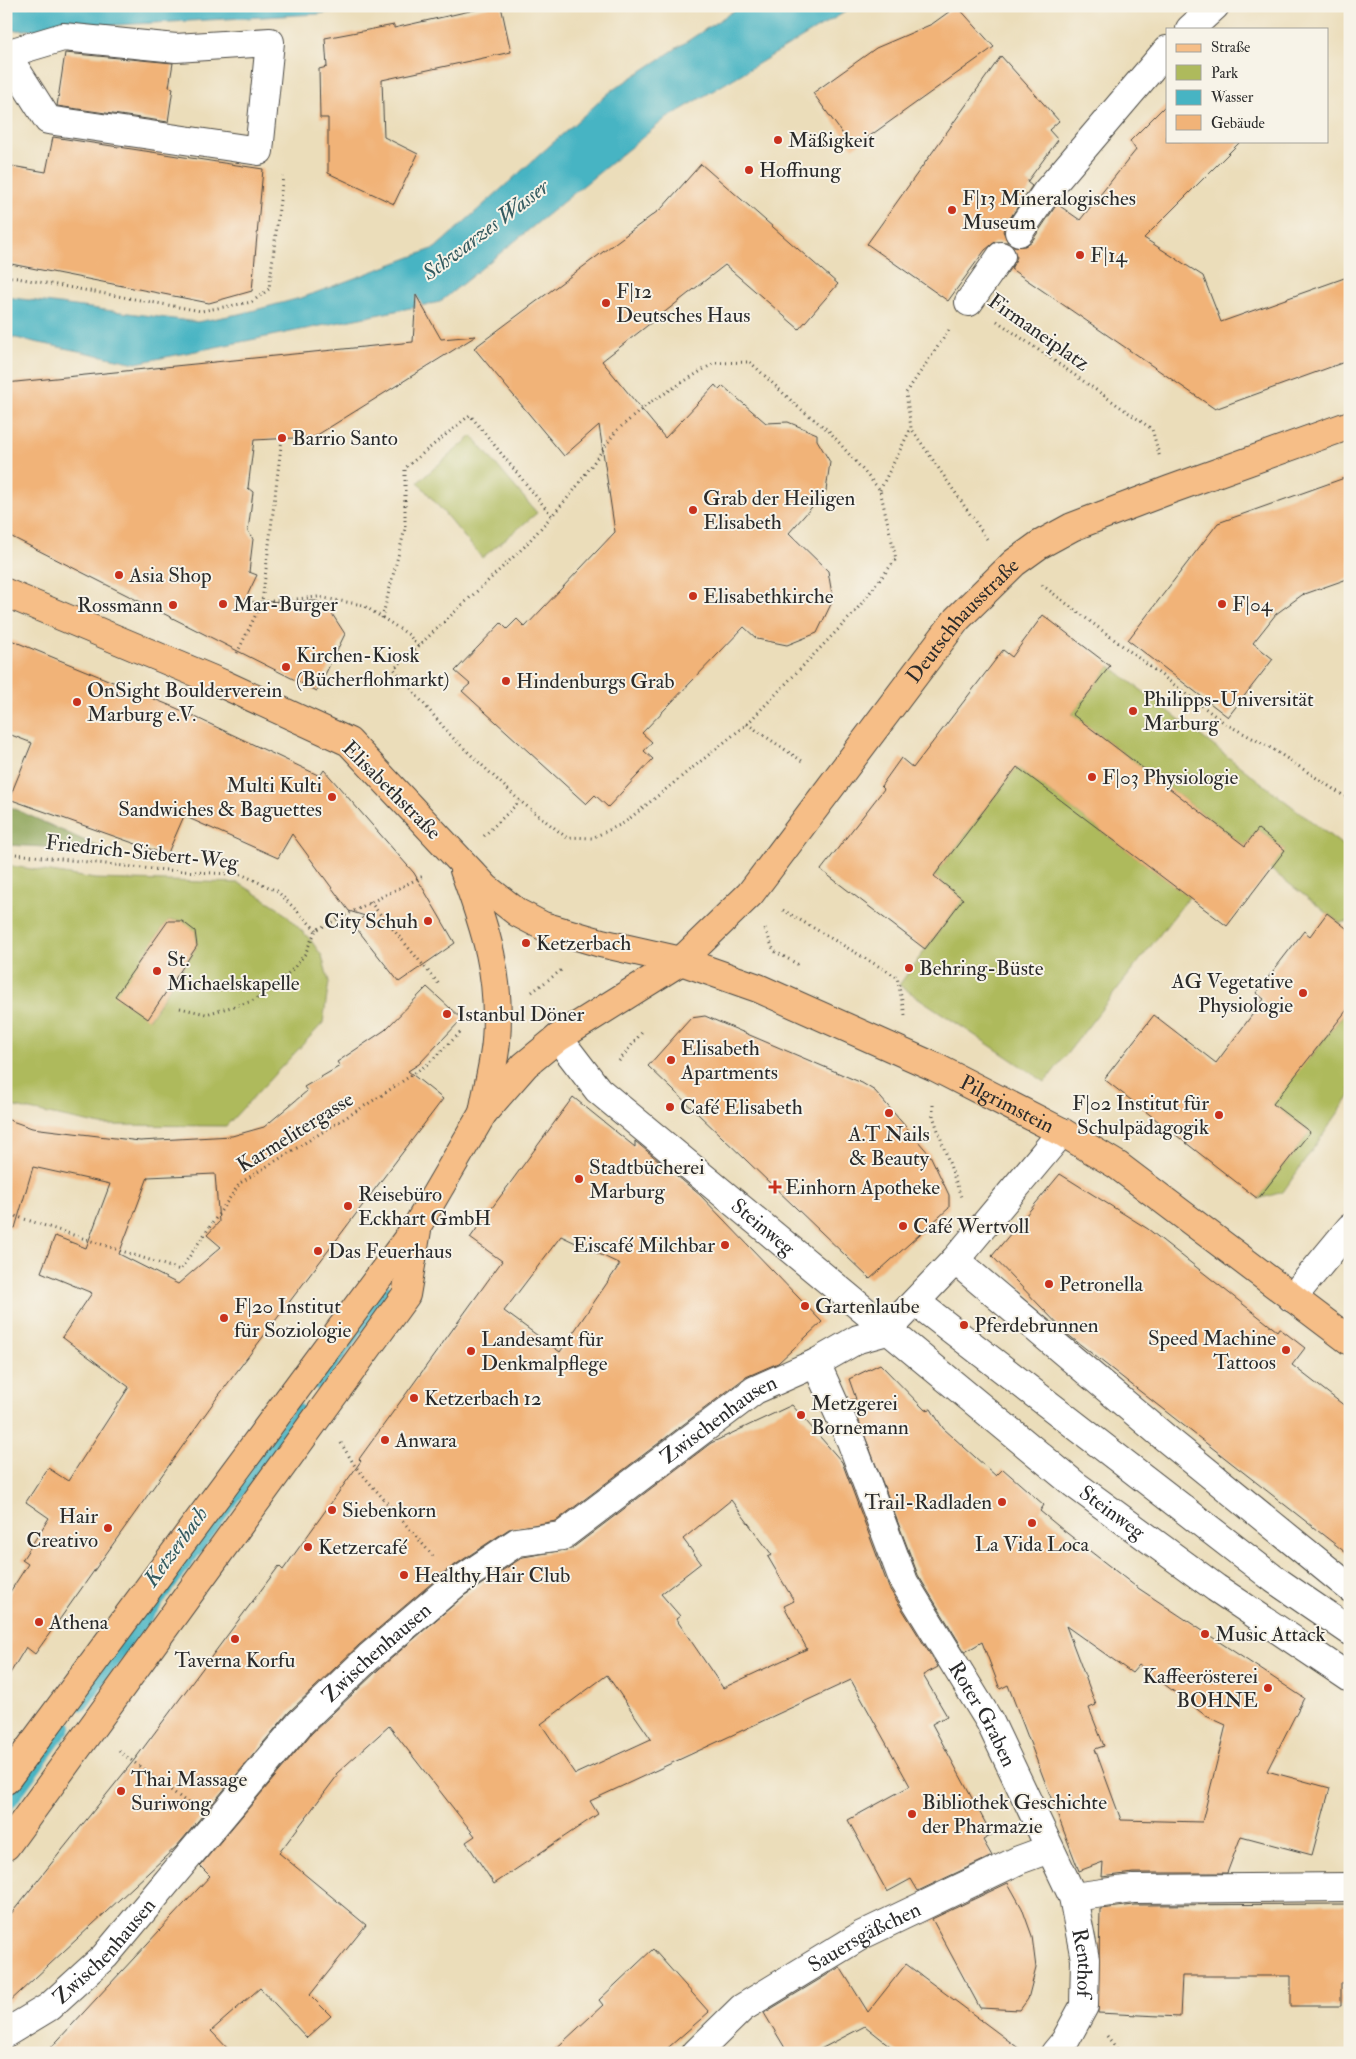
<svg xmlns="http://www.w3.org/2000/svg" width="1356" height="2059" viewBox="0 0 1356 2059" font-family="'IM FELL Double Pica',serif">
	<rect width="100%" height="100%" fill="#f7f3e8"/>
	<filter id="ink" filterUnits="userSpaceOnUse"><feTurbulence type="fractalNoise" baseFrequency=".02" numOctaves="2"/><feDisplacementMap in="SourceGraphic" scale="10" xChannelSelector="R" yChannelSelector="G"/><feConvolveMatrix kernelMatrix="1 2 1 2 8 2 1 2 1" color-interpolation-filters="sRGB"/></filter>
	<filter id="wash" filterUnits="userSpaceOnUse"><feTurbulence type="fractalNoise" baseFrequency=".0096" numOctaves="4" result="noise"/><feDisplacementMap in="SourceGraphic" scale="20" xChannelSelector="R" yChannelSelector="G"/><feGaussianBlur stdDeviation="1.12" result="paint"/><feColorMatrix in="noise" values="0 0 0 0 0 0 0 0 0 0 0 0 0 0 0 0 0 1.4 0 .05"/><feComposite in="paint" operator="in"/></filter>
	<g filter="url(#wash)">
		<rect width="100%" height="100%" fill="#ebddba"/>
		<g fill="#aeba5c" stroke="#6c7244" fill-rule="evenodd">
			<path d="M472,436L537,513L482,558L418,482Z"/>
			<path d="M1110,666L1350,851V921L1340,923L1270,869L1285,850L1258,829L1245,846L1072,714Z"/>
			<path d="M1017,767L1189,897L1045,1082L899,985L963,899L934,876Z"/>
			<path d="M6,865L95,879L239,883L279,908L310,939L322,956L329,982L323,1023L226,1126L101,1125L6,1105ZM168,921H182L195,931L197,946L149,1019L116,996Z"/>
			<path d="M1350,1006V1096L1283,1192L1258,1199L1310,1132L1265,1098L1308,1060Z"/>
		</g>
		<path fill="#8aa254" stroke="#5a6640" d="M6,805L105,850L6,845Z"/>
		<g fill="#47b4c3" stroke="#397077">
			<path d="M6,6H363L318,14L6,31Z"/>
			<path d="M741,6H855L664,120L440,302L136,363L6,336V297L197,322L244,313L304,297L435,248L611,91Z"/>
		</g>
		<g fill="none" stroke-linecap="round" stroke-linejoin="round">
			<g stroke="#47b4c3" stroke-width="12">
				<path d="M318,1384L387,1290"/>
				<path d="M82,1705L299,1410"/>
				<path d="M6,1808L66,1726"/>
			</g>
		</g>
		<g id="blocks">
			<g fill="#f1b378" fill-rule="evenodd">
				<path d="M492,6H501L511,52L382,80L384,137L418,154L394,204L328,173V118H320L319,69L327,67L325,38L394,25V28Z"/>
				<path d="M957,6L994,47L853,148L813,93L876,48L932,24Z"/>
				<path d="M65,53L173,63L169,87L173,88L168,122L57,106Z"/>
				<path d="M1001,56L1059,121L1049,130L1058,140L1027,182L1032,186L1006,224L1003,231L1008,242H995L985,250L948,301L867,244Z"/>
				<path d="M1167,104V141H1241L1144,238L1203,276L1221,322L1350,276V360L1215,409L1011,269L1017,257L1012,246H1025L1032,241L1057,204L1080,220L1136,150L1130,141Z"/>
				<path d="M53,137L263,169L252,291L209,303L6,263V165L46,172Z"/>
				<path d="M701,164L838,284L799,329L725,265L602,361L665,438L715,385L719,390L723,386L766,423L788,422L817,434V440L830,462L826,491L789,533L828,571L833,600L817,633L787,645L757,639L744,627L642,733L652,742L644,751L653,759L608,807L595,795L586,804L462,691L470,684L455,671L501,623L507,629L517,619L525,627L615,532L599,425L564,456L474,348L662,208Z"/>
				<path d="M416,295L441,339L476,336L314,437L254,440L248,488L253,492L248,531L253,539L249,572L257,575L244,602L316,601L327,606L345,634L317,691L6,534V383L413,342Z"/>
				<path d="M1350,476V578L1302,595L1276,614L1253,643L1273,659L1228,717L1128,640L1218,523Z"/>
				<path d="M1043,615L1110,666L1072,714L1245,846L1258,829L1285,850L1227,926L1017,767L934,876L963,899L925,949L821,870L884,789L881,786L901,758L913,768L1003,650L1012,657Z"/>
				<path d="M6,638L176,708L320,776L324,770L414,873L455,943L399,982L353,924L365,916L349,911L292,834L278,858L184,816L167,855L9,799L32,743L6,733Z"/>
				<path d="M1327,913L1350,931V1006L1273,1104L1310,1132L1258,1199L1104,1079L1154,1015L1216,1063L1264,999L1256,993L1304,931L1310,936Z"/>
				<path d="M168,921H182L195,931L197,946L148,1019L115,996Z"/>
				<path d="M427,987L462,1019L419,1064L408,1071L443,1099L216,1399L35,1654L26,1647L6,1680V1598L28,1564L22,1560L49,1518L26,1502L48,1468L68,1481L129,1387L62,1337L92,1293L41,1272L55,1236L86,1248L110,1184L33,1167L15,1228L6,1227V1119L32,1128L140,1141L232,1136L264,1127L307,1091L304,1087L340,1066L337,1062L385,1030ZM215,1174L219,1222L207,1235L221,1247L178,1284L119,1254L148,1177Z"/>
				<path d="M705,1016L862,1083L875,1091L930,1155L949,1195V1208L870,1279L648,1066L691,1018Z"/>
				<path d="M573,1097L635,1147V1141L700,1195L822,1322L778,1363L746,1377L556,1521L509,1529L446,1571L359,1645L289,1712L177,1846L6,2005V1920L135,1759L279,1566L283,1570L361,1461L359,1459L502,1261L470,1238ZM561,1236L620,1264L560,1352L504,1311Z"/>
				<path d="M1060,1174L1148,1229L1277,1331L1279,1328L1305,1348L1292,1365L1350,1410V1556L1067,1334L992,1256Z"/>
				<path d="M880,1364L925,1410L931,1409L943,1428L996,1476L1003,1469L1044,1505L1040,1511L1063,1530L1135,1586L1304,1698L1267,1771L1330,1788L1312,1855L1241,1836L1227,1873H1133L1102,1877L1103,1862L1079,1871L1008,1685L1000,1689L982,1642L965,1652L918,1575L851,1400L856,1399L849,1379ZM1066,1626L1132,1673L1139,1665L1206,1716L1226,1725L1202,1822L1121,1820L1095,1749L1104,1746L1089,1708L1096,1705Z"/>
				<path d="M792,1405L842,1462L889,1588L938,1667L923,1675L947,1716L932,1724L992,1835L983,1840L992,1856L918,1891L911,1879L887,1892L848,1820L910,1786L851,1680L590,1801L598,1814L494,1884L466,1842L475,1836L389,1726L336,1774L337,1776L279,1853L366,1925L310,1995L331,2016L307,2038L260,1988L211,2031L232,2053H46L210,1876L200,1866L311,1734L379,1669L465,1595L523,1557L571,1549L711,1443ZM731,1500L772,1555L768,1557L794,1601L784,1606L807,1649L723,1688L676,1619L680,1616L661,1594L701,1563L683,1539ZM607,1675L651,1739L575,1774L541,1724Z"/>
				<path d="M1008,1883L1022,1908L1032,1936L1036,1968L1028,1999L1020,2010L980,2008L932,1919Z"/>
				<path d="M1350,1904V1983H1341V2006H1291V1976H1182L1180,2017L1098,2013L1100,1909L1134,1905Z"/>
				<path d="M653,1949L709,2012L662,2053H551L603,2005L599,2000Z"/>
				<path d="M906,1964L1025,2053H899L865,2026L813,2053H788L764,2013L840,1967L868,2012Z"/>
			</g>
		</g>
	</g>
	<g filter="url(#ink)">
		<use href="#blocks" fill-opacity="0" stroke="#484640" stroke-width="1"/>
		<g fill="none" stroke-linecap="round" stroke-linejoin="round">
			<defs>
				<g id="minor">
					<path d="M1190,29L1215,6"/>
					<path d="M6,54L63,37L176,48L270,42L259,151L48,120L6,54"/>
					<path d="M1019,232L1047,191L1167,50"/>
					<path d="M969,302L1001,256"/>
					<path id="s1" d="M558,1038L598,1090L1074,1484L1216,1588L1350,1678"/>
					<path d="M955,1260L1168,1440L1350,1588"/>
					<path d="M1292,1298L1350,1228"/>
					<path d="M916,1302L1274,1579L1350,1631"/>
					<path id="s2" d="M816,1363L851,1441L904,1582L990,1722L1073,1897L1085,1959L1084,2006L1065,2041L1055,2053"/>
					<path d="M1073,1897L1133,1889L1350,1887"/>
					<path id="s3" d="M6,2033L49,2007L105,1956L300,1723L369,1657L456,1583L517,1542L562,1536L755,1390L816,1363L858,1339L887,1331L955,1260L1062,1132"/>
					<path id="s4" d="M696,2053L742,2008L862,1935L1019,1860L1049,1849"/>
				</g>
				<g id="major">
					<path id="s5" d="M6,593L223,684L349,742L486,888L518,913L543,926L601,943L681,961L758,988L935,1067L1062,1132L1117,1165L1350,1341"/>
					<path d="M464,870C486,930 501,976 496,1041C494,1065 487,1089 483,1113"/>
					<path id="s6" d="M6,1780L417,1226L483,1113L525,1065L558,1038L681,961L750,894L957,619L1014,563L1039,545L1072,527L1169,490L1350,425"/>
					<path d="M6,1846L406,1295L417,1230"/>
				</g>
			</defs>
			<use href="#minor" stroke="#484640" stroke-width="30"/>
			<use href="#major" stroke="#484640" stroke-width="30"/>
			<g stroke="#484640" stroke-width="3" stroke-dasharray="1 4" stroke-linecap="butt">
				<path d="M6,276L201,311L252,302L269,289L283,176"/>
				<path d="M997,321L1152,429L1160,458"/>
				<path d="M949,330L906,393L911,428L987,539"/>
				<path d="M750,362L798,407L829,431L880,490L896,559L854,613L747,724L624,823L592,838L566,837L520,801L452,737L394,669L524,547L572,493L616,431L649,403L714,363Z"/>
				<path d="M880,490L911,428"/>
				<path d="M1042,585L1226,724L1271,748L1350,800"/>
				<path d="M262,602L318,597L363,605L409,635L418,646"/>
				<path d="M382,618L405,529V468L470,415L552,516"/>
				<path d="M237,653L262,602L282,438"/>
				<path d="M747,724L805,763"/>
				<path d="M484,836L520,801"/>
				<path d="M6,853L152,869L243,875L277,891L316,930"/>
				<path d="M370,902L439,984"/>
				<path d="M783,910L897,977L905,1015"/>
				<path d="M765,929L774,951L799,965"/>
				<path d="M532,992L563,969"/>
				<path d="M180,1008L206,1014L249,1002L264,995L294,968L305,954L316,930L423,876"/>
				<path d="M619,1061L643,1031"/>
				<path d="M933,1105V1116L961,1197"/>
				<path d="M6,1213L180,1270L240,1183L379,1097L428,1064L461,1032"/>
				<path d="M341,1443L355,1466L433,1556"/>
				<path d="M119,1751L188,1803"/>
				<path d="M1107,2036L1120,2053"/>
			</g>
			<use href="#minor" stroke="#fff" stroke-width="28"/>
			<use href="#major" stroke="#f6be87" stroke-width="28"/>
		</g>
	</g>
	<g fill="#c8321e" stroke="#f7f3e8" stroke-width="2">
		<circle cx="778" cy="140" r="5"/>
		<circle cx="749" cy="170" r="5"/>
		<circle cx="952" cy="210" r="5"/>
		<circle cx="1080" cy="255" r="5"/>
		<circle cx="606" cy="303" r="5"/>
		<circle cx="282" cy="438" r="5"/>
		<circle cx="693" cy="510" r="5"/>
		<circle cx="119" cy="575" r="5"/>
		<circle cx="693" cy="596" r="5"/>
		<circle cx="223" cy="604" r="5"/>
		<circle cx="1222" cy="604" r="5"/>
		<circle cx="173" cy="605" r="5"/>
		<circle cx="286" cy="667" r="5"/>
		<circle cx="506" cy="681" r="5"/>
		<circle cx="77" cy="702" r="5"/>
		<circle cx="1133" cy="711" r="5"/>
		<circle cx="1092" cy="777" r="5"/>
		<circle cx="332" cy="797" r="5"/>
		<circle cx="428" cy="921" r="5"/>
		<circle cx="526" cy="943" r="5"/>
		<circle cx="909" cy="968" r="5"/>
		<circle cx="157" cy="971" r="5"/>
		<circle cx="1303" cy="993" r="5"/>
		<circle cx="447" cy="1014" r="5"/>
		<circle cx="671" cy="1060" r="5"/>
		<circle cx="670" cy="1107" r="5"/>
		<circle cx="889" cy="1113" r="5"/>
		<circle cx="1219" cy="1115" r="5"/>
		<circle cx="579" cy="1179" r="5"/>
		<path d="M772.5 1179.5h5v5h5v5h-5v5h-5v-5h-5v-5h5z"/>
		<circle cx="348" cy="1206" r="5"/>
		<circle cx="903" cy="1226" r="5"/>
		<circle cx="725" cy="1245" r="5"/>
		<circle cx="318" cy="1251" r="5"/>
		<circle cx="1049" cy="1284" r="5"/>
		<circle cx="805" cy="1306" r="5"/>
		<circle cx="224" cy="1318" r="5"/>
		<circle cx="964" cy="1325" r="5"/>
		<circle cx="1286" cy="1350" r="5"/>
		<circle cx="471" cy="1351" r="5"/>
		<circle cx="414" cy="1398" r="5"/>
		<circle cx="801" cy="1415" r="5"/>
		<circle cx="385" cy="1440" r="5"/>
		<circle cx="1002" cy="1502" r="5"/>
		<circle cx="332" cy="1510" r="5"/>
		<circle cx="1032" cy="1523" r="5"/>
		<circle cx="108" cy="1528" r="5"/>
		<circle cx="308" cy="1547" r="5"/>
		<circle cx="404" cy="1575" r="5"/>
		<circle cx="39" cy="1622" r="5"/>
		<circle cx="1205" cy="1634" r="5"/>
		<circle cx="235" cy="1639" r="5"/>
		<circle cx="1268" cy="1688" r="5"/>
		<circle cx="121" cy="1791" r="5"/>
		<circle cx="912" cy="1814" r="5"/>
	</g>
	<g text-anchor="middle" stroke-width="4" stroke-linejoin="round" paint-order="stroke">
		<g font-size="21" fill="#2b2b2b" stroke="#f7f3e8" text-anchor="start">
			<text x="788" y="147">Mäßigkeit</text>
			<text x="759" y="177">Hoffnung</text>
			<text x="962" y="205">F|13 Mineralogisches<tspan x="962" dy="24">Museum</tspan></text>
			<text x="1090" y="262">F|14</text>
			<text x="616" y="298">F|12<tspan x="616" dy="24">Deutsches Haus</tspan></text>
			<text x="292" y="445">Barrio Santo</text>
			<text x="703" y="505">Grab der Heiligen<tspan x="703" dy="24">Elisabeth</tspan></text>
			<text x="129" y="582">Asia Shop</text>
			<text x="703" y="603">Elisabethkirche</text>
			<text x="233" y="611">Mar-Burger</text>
			<text x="1232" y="611">F|04</text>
			<text x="163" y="612" text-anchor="end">Rossmann</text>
			<text x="296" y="662">Kirchen-Kiosk<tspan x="296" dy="24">(Bücherflohmarkt)</tspan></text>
			<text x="516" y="688">Hindenburgs Grab</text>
			<text x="87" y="697">OnSight Boulderverein<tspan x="87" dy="24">Marburg e.V.</tspan></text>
			<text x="1143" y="706">Philipps-Universität<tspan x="1143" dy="24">Marburg</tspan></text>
			<text x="1102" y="784">F|03 Physiologie</text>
			<text x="322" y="792" text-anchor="end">Multi Kulti<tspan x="322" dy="24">Sandwiches &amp; Baguettes</tspan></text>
			<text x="418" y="928" text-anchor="end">City Schuh</text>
			<text x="536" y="950">Ketzerbach</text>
			<text x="167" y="966">St.<tspan x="167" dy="24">Michaelskapelle</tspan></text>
			<text x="919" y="975">Behring-Büste</text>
			<text x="1293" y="988" text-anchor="end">AG Vegetative<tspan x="1293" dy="24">Physiologie</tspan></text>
			<text x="457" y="1021">Istanbul Döner</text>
			<text x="681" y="1055">Elisabeth<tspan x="681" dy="24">Apartments</tspan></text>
			<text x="1209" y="1110" text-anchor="end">F|02 Institut für<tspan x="1209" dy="24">Schulpädagogik</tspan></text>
			<text x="680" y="1114">Café Elisabeth</text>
			<text x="889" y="1141" text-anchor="middle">A.T Nails<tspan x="889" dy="24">&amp; Beauty</tspan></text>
			<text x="589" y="1174">Stadtbücherei<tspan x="589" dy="24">Marburg</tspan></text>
			<text x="785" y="1194">Einhorn Apotheke</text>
			<text x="358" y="1201">Reisebüro<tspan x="358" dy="24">Eckhart GmbH</tspan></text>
			<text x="913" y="1233">Café Wertvoll</text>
			<text x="715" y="1252" text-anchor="end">Eiscafé Milchbar</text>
			<text x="328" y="1258">Das Feuerhaus</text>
			<text x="1059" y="1291">Petronella</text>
			<text x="234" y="1313">F|20 Institut<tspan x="234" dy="24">für Soziologie</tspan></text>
			<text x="815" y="1313">Gartenlaube</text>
			<text x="974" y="1332">Pferdebrunnen</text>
			<text x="1276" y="1345" text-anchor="end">Speed Machine<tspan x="1276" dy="24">Tattoos</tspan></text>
			<text x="481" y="1346">Landesamt für<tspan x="481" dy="24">Denkmalpflege</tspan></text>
			<text x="424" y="1405">Ketzerbach 12</text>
			<text x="811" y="1410">Metzgerei<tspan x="811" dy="24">Bornemann</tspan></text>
			<text x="395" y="1447">Anwara</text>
			<text x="992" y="1509" text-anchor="end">Trail-Radladen</text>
			<text x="342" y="1517">Siebenkorn</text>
			<text x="98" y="1523" text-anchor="end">Hair<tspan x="98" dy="24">Creativo</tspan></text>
			<text x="1032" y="1551" text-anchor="middle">La Vida Loca</text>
			<text x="318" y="1554">Ketzercafé</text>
			<text x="414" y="1582">Healthy Hair Club</text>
			<text x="49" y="1629">Athena</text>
			<text x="1215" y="1641">Music Attack</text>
			<text x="235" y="1667" text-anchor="middle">Taverna Korfu</text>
			<text x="1258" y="1683" text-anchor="end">Kaffeerösterei<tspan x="1258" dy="24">BOHNE</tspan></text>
			<text x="131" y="1786">Thai Massage<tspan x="131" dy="24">Suriwong</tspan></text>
			<text x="922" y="1809">Bibliothek Geschichte<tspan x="922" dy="24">der Pharmazie</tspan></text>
		</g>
		<g font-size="21" fill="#2b2b2b" stroke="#f7f3e8">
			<text transform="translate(1039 332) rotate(35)" y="7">Firmaneiplatz</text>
			<text dy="7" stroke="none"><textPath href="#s6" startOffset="1515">Deutschhausstraße</textPath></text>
			<text transform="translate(392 790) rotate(45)" y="7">Elisabethstraße</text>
			<text transform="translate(142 852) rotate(6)" y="7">Friedrich-Siebert-Weg</text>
			<text dy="7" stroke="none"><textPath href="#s5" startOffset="1142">Pilgrimstein</textPath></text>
			<text transform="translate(295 1132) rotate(-32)" y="7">Karmelitergasse</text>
			<text dy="7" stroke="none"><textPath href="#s1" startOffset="280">Steinweg</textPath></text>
			<text dy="7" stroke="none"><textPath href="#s3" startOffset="954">Zwischenhausen</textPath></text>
			<text dy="7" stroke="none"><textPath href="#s1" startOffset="731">Steinweg</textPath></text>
			<text dy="7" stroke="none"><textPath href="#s3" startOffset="534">Zwischenhausen</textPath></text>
			<text dy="7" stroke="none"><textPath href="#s2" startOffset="390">Roter Graben</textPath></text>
			<text dy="7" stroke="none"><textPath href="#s4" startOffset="206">Sauersgäßchen</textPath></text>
			<text dy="7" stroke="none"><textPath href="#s3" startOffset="129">Zwischenhausen</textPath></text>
			<text dy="7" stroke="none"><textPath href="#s2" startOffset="661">Renthof</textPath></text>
		</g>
		<g font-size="22" font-style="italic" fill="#355b60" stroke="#f7f3e8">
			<text transform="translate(485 229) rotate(-37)" y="8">Schwarzes Wasser</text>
			<text transform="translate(175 1546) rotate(-54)" y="8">Ketzerbach</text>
		</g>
	</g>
	<rect width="1356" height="2059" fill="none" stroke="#f7f3e8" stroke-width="25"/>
	<rect x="1166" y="28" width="162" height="115" fill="#f7f3e8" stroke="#a5a39c"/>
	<rect x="1176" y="44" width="25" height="8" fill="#f6be87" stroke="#a5a39c"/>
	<text x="1211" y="52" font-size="15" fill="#2b2b2b">Straße</text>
	<rect x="1176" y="65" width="25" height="15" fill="#aeba5c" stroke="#a5a39c"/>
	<text x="1211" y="78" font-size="15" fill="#2b2b2b">Park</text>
	<rect x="1176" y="90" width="25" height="15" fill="#47b4c3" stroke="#a5a39c"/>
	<text x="1211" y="102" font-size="15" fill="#2b2b2b">Wasser</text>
	<rect x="1176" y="115" width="25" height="15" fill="#f1b378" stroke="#a5a39c"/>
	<text x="1211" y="128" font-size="15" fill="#2b2b2b">Gebäude</text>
</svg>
